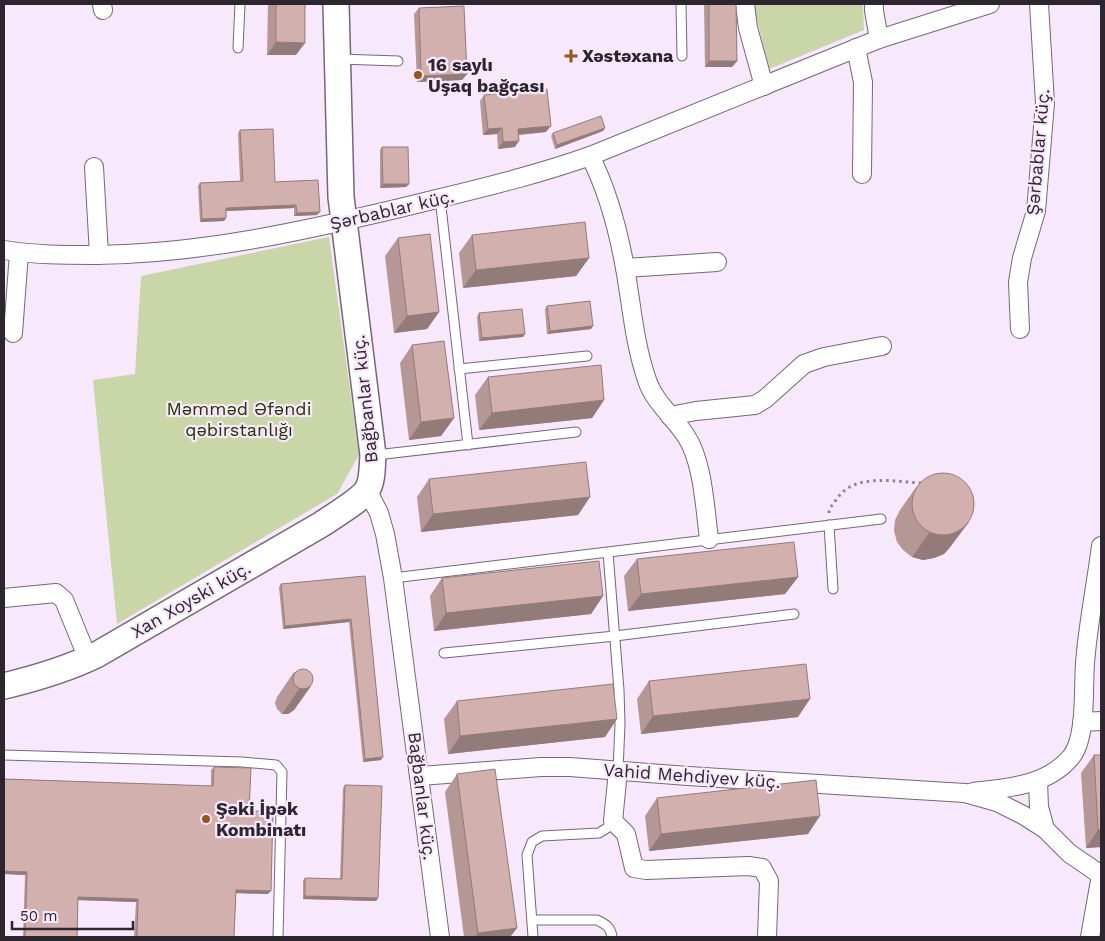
<svg xmlns="http://www.w3.org/2000/svg" width="1105" height="941" viewBox="0 0 1105 941" font-family="'Work Sans',sans-serif">
	<rect width="100%" height="100%" fill="#f8e8fc"/>
	<g fill="#c8d6a8">
		<path d="M754,4H863L864,30L769,69L757,20Z"/>
		<path d="M329,237L359,455L337,494L117,624L93,380L135,374L141,276Z"/>
	</g>
	<g fill="none" stroke-linecap="round" stroke-linejoin="round">
		<defs>
			<g id="lane">
				<path d="M681,4L682,56"/>
				<path d="M238,48L240,4"/>
				<path d="M339,59L398,61"/>
				<path d="M440,198L468,445"/>
				<path d="M459,369L587,356"/>
				<path d="M376,455L576,432"/>
				<path d="M829,525L833,589"/>
				<path d="M608,553L619,690L620,724L618,771"/>
				<path d="M393,578L881,519"/>
				<path d="M444,653L615,636L794,614"/>
				<path d="M4,755L242,762L276,765L282,772L278,937"/>
				<path d="M532,920H597C605,924 611,927 612,937"/>
				<path d="M533,937L527,855L532,842L542,836L599,833L607,828L613,821"/>
			</g>
			<g id="street">
				<path d="M102,4L103,10"/>
				<path d="M745,4L748,28L764,86"/>
				<path d="M874,4V11L879,39"/>
				<path d="M856,48L863,82L862,174"/>
				<path d="M590,156C608,191 618,229 625,268C632,307 634,342 647,380C654,402 674,417 686,436C703,461 705,509 709,539"/>
				<path d="M94,167L99,255"/>
				<path d="M4,250C34,255 64,255 94,255C199,254 299,232 400,208C464,192 528,178 590,156L879,39L990,4"/>
				<path d="M625,268L717,262"/>
				<path d="M1020,329L1018,282L1022,258L1036,211L1045,103L1039,4"/>
				<path d="M13,333L19,253"/>
				<path d="M670,416L696,411L755,405L765,399L804,364L824,357L882,346"/>
				<path d="M367,490L379,513L385,534L393,578L440,937"/>
				<path d="M4,598L56,593L64,600L88,659"/>
				<path d="M1082,722L1101,721"/>
				<path d="M618,771L613,821L626,834L634,868L646,870L748,866L762,868L769,881L767,937"/>
				<path d="M420,776L541,767H570L688,776L965,793L997,802L1023,815L1045,829L1069,853L1101,875"/>
				<path d="M1038,781L1039,807L1045,829"/>
				<path d="M973,792C1007,788 1047,786 1071,757C1087,738 1083,688 1085,663C1088,624 1096,585 1101,546"/>
				<path d="M1090,937L1101,875"/>
			</g>
			<path id="secondary" d="M4,686C37,678 68,669 98,654L322,524C333,516 360,501 367,490C373,481 372,466 373,455L341,197L336,4"/>
		</defs>
		<use href="#lane" stroke="#77667b" stroke-width="11"/>
		<use href="#street" stroke="#77667b" stroke-width="20"/>
		<use href="#secondary" stroke="#77667b" stroke-width="28"/>
		<path stroke="#8d8290" stroke-width="3" stroke-dasharray="2.5 4" stroke-linecap="butt" d="M829,513C829,508 833,504 836,500C854,472 894,482 922,483"/>
		<use href="#lane" stroke="#fff" stroke-width="9"/>
		<use href="#street" stroke="#fff" stroke-width="18"/>
		<use href="#secondary" stroke="#fff" stroke-width="25"/>
	</g>
	<g fill="#b59796">
		<path d="M268,4H305L296,55H267Z"/>
		<path d="M704,4H736L737,61L732,67H705Z"/>
		<path d="M419,8L467,74L462,80L417,82L414,14Z"/>
		<path d="M484,95L546,132L519,135L515,147L498,149L497,134L483,135L480,101Z"/>
		<path d="M240,130L275,182L317,215L294,216V208L226,211V218L224,221L200,222L198,186L200,183L240,181L238,133Z"/>
		<path d="M603,131L555,149L551,136L553,133Z"/>
		<path d="M382,147L409,184L406,187L380,188V150Z"/>
		<path d="M472,235L589,258L576,276L463,288L459,253Z"/>
		<path d="M398,238L439,312L427,329L394,333L385,256Z"/>
		<path d="M547,306L593,326L591,329L547,334L545,309Z"/>
		<path d="M479,313L525,334L523,337L479,341L477,317Z"/>
		<path d="M412,345L454,418L441,436L409,440L400,363Z"/>
		<path d="M488,377L604,400L592,418L479,430L475,395Z"/>
		<path d="M429,479L590,497L578,515L421,532L417,497Z"/>
		<path d="M917,486L951,546L944,554L934,558L923,560L912,557L903,550L897,542L894,531L895,520L900,510Z"/>
		<path d="M637,559L798,577L785,594L628,611L624,576Z"/>
		<path d="M365,576L381,760L363,762L349,622L283,629L279,587L281,584Z"/>
		<path d="M442,578L603,596L591,614L434,631L430,596Z"/>
		<path d="M294,672L311,686L294,710L288,714H282L277,709L275,703L277,697Z"/>
		<path d="M649,681L798,717L641,734L637,699Z"/>
		<path d="M457,701L605,737L448,754L444,719Z"/>
		<path d="M1094,755H1101V847L1086,848L1081,773Z"/>
		<path d="M214,767L249,811L268,894L236,893L234,937H134L136,902L78,900L77,937H23L25,875L4,874V779L211,786V770Z"/>
		<path d="M457,774L517,928L510,937H464L445,792Z"/>
		<path d="M345,785L378,898L376,901L303,899V881L305,878L340,879L343,788Z"/>
		<path d="M657,798L808,834L649,851L645,816Z"/>
	</g>
	<g fill="#937b7a">
		<path d="M276,42L305,43L296,55H267Z"/>
		<path d="M709,61H737L732,67H705Z"/>
		<path d="M467,74L462,80L417,82L421,76Z"/>
		<path d="M551,126L546,132L514,135L518,129Z"/>
		<path d="M502,128L497,134L483,135L488,129Z"/>
		<path d="M605,128L603,131L555,149L557,145Z"/>
		<path d="M519,141L515,147L498,149L503,142Z"/>
		<path d="M383,184H409L406,187L380,188Z"/>
		<path d="M296,205L294,208L224,211L226,208Z"/>
		<path d="M320,212L317,215L294,216L297,213Z"/>
		<path d="M226,218L224,221L200,222L202,219Z"/>
		<path d="M589,258L576,276L463,288L476,270Z"/>
		<path d="M439,312L427,329L394,333L407,316Z"/>
		<path d="M593,326L591,329L547,334L550,331Z"/>
		<path d="M525,334L523,337L479,341L482,338Z"/>
		<path d="M604,400L592,418L479,430L492,413Z"/>
		<path d="M454,418L441,436L409,440L421,422Z"/>
		<path d="M590,497L578,515L421,532L433,514Z"/>
		<path d="M969,522L951,546L944,554L934,558L923,560L912,557L930,532Z"/>
		<path d="M798,577L785,594L628,611L641,594Z"/>
		<path d="M603,596L591,614L434,631L446,613Z"/>
		<path d="M351,619L349,622L283,629L285,626Z"/>
		<path d="M311,686L294,710L288,714H282L299,689Z"/>
		<path d="M810,699L798,717L641,734L653,716Z"/>
		<path d="M617,719L605,737L448,754L460,736Z"/>
		<path d="M383,757L381,760L363,762L365,759Z"/>
		<path d="M820,816L808,834L649,851L661,834Z"/>
		<path d="M1098,830H1101V847L1086,848Z"/>
		<path d="M4,871L27,872L25,875L4,874Z"/>
		<path d="M236,890L271,891L268,894L234,893Z"/>
		<path d="M305,896L378,898L376,901L303,899Z"/>
		<path d="M78,897L138,899L136,902L76,900Z"/>
		<path d="M517,928L510,937H475L478,933Z"/>
	</g>
	<g fill="#d2b0ae" stroke="#937b7a">
		<path d="M276,4H305V43L276,42Z"/>
		<path d="M709,4H736L737,61H709Z"/>
		<path d="M464,6L467,74L421,76L419,8Z"/>
		<path d="M547,89L551,126L518,129L519,141L503,142L502,128L488,129L484,95Z"/>
		<path d="M601,116L605,128L557,145L553,133Z"/>
		<path d="M273,129L275,182L318,180L320,212L297,213L296,205L226,208V218L202,219L200,183L243,181L240,130Z"/>
		<path d="M382,147H408L409,184H383Z"/>
		<path d="M585,222L589,258L476,270L472,235Z"/>
		<path d="M430,234L439,312L407,316L398,238Z"/>
		<path d="M590,301L593,326L550,331L547,306Z"/>
		<path d="M522,309L525,334L482,338L479,313Z"/>
		<path d="M444,341L454,418L421,422L412,345Z"/>
		<path d="M601,365L604,400L492,413L488,377Z"/>
		<path d="M586,462L590,497L433,514L429,479Z"/>
		<circle cx="943" cy="504" r="31"/>
		<path d="M794,542L798,577L641,594L637,559Z"/>
		<path d="M599,561L603,596L446,613L442,578Z"/>
		<path d="M365,576L383,757L365,759L351,619L285,626L281,584Z"/>
		<path d="M806,664L810,699L653,716L649,681Z"/>
		<circle cx="303" cy="679" r="10"/>
		<path d="M613,684L617,719L460,736L457,701Z"/>
		<path d="M1094,755H1101V830H1098Z"/>
		<path d="M214,767L251,768L249,811H273L271,891L236,890L234,937H137L138,899L78,897L77,937H25L27,872L4,871V779L213,786Z"/>
		<path d="M495,769L517,928L478,933L457,774Z"/>
		<path d="M816,780L820,816L661,834L657,798Z"/>
		<path d="M345,785L382,786L378,898L305,896V878L342,879Z"/>
	</g>
	<g fill="#94561a" stroke="#f8e8fc" stroke-width="2">
		<path d="M568.5 48.5h5v5h5v5h-5v5h-5v-5h-5v-5h5z"/>
		<circle cx="418" cy="75" r="5"/>
		<circle cx="206" cy="819" r="5"/>
	</g>
	<g text-anchor="middle" stroke-width="4.5" stroke-linejoin="round" paint-order="stroke">
		<g font-size="18" font-weight="bold" fill="#2d262f" stroke="#f8e8fc" text-anchor="start">
			<text x="582" y="62">Xəstəxana</text>
			<text x="428" y="71">16 saylı<tspan x="428" dy="21">Uşaq bağçası</tspan></text>
			<text x="216" y="815">Şəki İpək<tspan x="216" dy="21">Kombinatı</tspan></text>
		</g>
		<g font-size="18" fill="#2d262f" stroke="#f8e8fc">
			<text transform="translate(1038 152) rotate(-85)" y="6">Şərbablar küç.</text>
			<text transform="translate(392 210) rotate(-13)" y="6">Şərbablar küç.</text>
			<text transform="translate(365 399) rotate(-96)" y="6">Bağbanlar küç.</text>
			<text transform="translate(191 600) rotate(-30)" y="6">Xan Xoyski küç.</text>
			<text transform="translate(692 776) rotate(4)" y="6">Vahid Mehdiyev küç.</text>
			<text transform="translate(422 796) rotate(83)" y="6">Bağbanlar küç.</text>
		</g>
		<g font-size="18" fill="#283300" stroke="#f8e8fc">
			<text x="239" y="415">Məmməd Əfəndi<tspan x="239" dy="21">qəbirstanlığı</tspan></text>
		</g>
	</g>
	<rect width="1105" height="941" fill="none" stroke="#2d262f" stroke-width="10"/>
	<path d="M12 921v8h121v-8" fill="none" stroke="#2d262f" stroke-width="2.5"/>
	<text x="20" y="921" font-size="15" fill="#2d262f" stroke="#f8e8fc" stroke-width="4" paint-order="stroke">50 m</text>
</svg>
